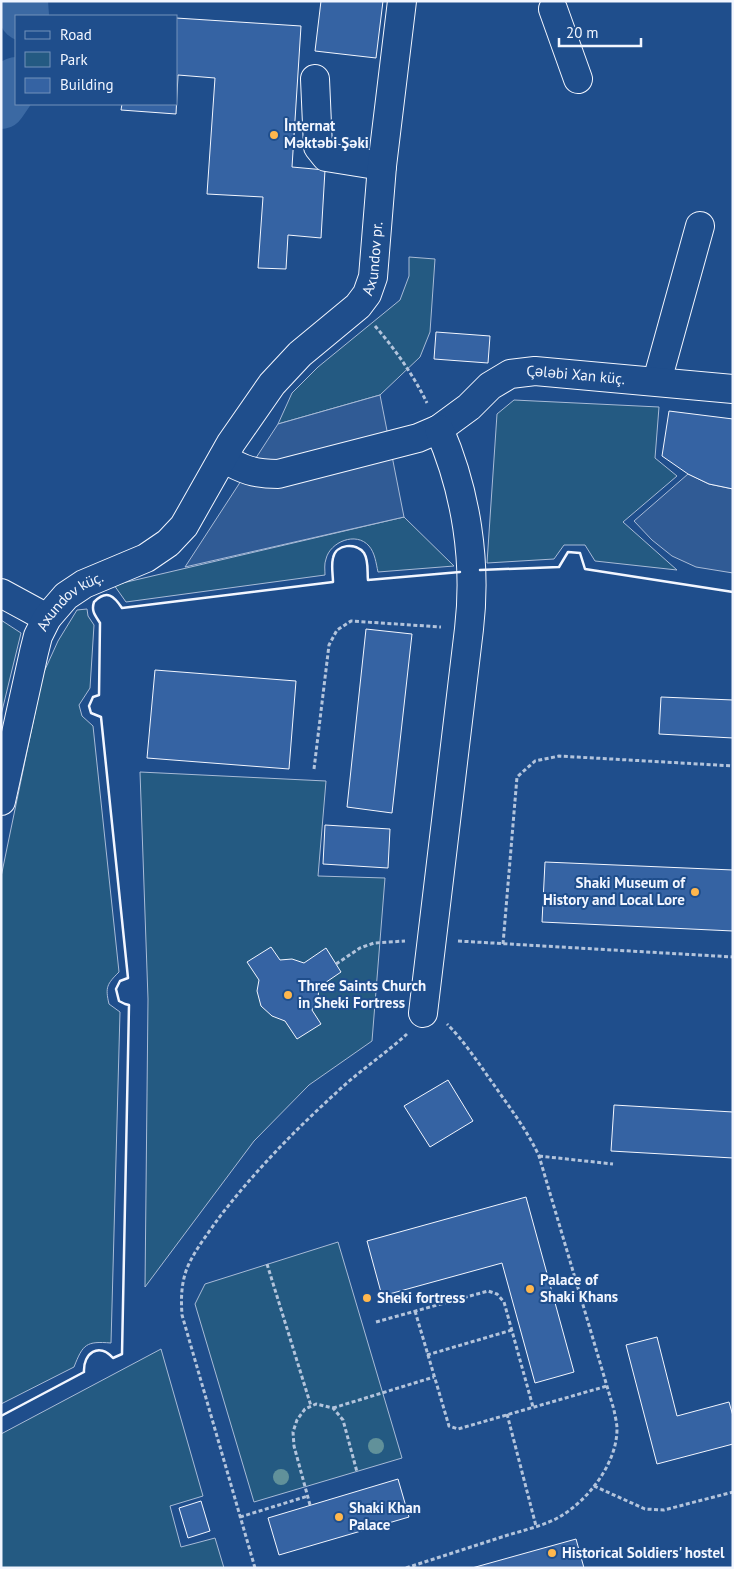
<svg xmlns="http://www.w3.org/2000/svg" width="734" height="1569" viewBox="0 0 734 1569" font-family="'PT Sans',sans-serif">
	<rect width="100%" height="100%" fill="#1f4e8c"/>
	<g fill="#245a82" stroke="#a8bbd7">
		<path d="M409,257L435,259L430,332L420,357L380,395L278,424L292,393L318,367L400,300L409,276Z"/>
		<path d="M514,400L659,407L655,458L677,476L623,522L677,570L595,561L585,545H564L554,559L487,563L497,414Z"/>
		<path d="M404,517L454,566L378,572C376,563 375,553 369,546C356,531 330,542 326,559C324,564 325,570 325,575L126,602L114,585Z"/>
		<path d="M87,609L88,616L94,625L90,688L79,705L82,716L93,726L119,972C107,984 105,987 109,1004L120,1012L111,1343C86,1341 83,1344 74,1367L1,1404V877L43,674L58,641L77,610Z"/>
		<path d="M1,620L21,633L1,715Z"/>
		<path d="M140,772L326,781L318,876L385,878L372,1041L309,1085L254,1141L145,1287L148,999Z"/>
		<path d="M338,1242L402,1458L254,1502L195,1304L205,1284Z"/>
		<path d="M161,1349L203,1496L170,1506L181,1547L215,1538L224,1568H1V1434Z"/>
	</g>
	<g fill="#305b95" stroke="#a8bbd7">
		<path d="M380,395L404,517L185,567L278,424Z"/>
		<path d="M688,474L709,484L733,489V573L696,567L672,556L652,540L634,521Z"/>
	</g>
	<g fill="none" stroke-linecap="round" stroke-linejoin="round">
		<g stroke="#3b69a3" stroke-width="50">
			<path d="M23,1L24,16"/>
			<path d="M1,104L16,82"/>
		</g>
	</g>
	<g fill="#3563a3" stroke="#f2f6ff">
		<path d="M321,1H383L376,58L315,51Z"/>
		<path d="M176,18L301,26L292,167L325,170L321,238L288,235L286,269L258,268L263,197L207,194L215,78L178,75L176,114L121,110L122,104H176Z"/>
		<path d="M436,332L490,336L488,363L434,359Z"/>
		<path d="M669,411L733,419V489L709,484L688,474L662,456Z"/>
		<path d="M366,629L412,634L392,813L347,807Z"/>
		<path d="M155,670L296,681L289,769L147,758Z"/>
		<path d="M661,697L733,700V738L659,734Z"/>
		<path d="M325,825L390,829L388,868L323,864Z"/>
		<path d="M545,862L733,870V931L542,922Z"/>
		<path d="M271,947L280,960L292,959L304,963L326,948L341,972L319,987L318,998L312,1010L321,1024L297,1039L285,1021L272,1016L261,1006L257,991L259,980L247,962Z"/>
		<path d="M448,1080L473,1121L430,1147L404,1106Z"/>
		<path d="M614,1105L733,1112V1158L611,1151Z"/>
		<path d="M526,1197L574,1372L535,1383L502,1263L382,1296L367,1241Z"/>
		<path d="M657,1337L677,1416L729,1402L733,1416V1444L657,1464L626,1345Z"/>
		<path d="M398,1479L409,1517L279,1555L268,1518Z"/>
		<path d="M201,1501L210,1531L188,1538L179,1508Z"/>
		<path d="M576,1539L584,1568H472Z"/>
	</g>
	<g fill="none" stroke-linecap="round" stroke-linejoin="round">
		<defs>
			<g id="minor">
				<path d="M553,9L578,79"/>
				<path d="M315,79L318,147L326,157L382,166"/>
				<path d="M657,381L700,226"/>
				<path id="s1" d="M223,458C243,470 255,474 278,474L418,438L439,429L469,407L490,386L510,374L535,371L733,389"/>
				<path d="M1,593L47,618"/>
				<path id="s2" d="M1,801L34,652L38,636L47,618L66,596L84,584L146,558L168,543L184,526L231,443L272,384L300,354L358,306L367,294L373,277L382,166L402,1"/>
				<path d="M423,1013L469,629C477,561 466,491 439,429"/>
			</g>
		</defs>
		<use href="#minor" stroke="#f2f6ff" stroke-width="30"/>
		<g stroke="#b3c4dc" stroke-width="3" stroke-dasharray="4 2.5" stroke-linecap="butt">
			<path d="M375,326C395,349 414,376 427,403"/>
			<path d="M314,769L329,645L337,630L351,621L441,627"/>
			<path d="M458,941L733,957"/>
			<path d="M503,944L517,777L535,761L559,756L733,766"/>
			<path d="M336,964L360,948L374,943L405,941"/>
			<path d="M539,1156L613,1164"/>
			<path d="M267,1264L311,1406"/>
			<path d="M415,1311L449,1426L458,1429L607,1386"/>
			<path d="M376,1322L488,1291L497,1294L504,1302L533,1407"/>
			<path d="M427,1355L512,1330"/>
			<path d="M333,1408L434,1377"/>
			<path d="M507,1414L536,1526"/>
			<path d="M594,1486L645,1509L664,1510L733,1492"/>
			<path d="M310,1505L294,1446L293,1432L297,1420L305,1409L316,1404L333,1408L343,1420L357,1472"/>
			<path d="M240,1517L308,1496"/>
			<path d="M255,1568L182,1315C181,1300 181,1286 186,1271C193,1252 207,1235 218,1219C253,1173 294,1131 337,1092C359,1071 385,1054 407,1034"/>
			<path d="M406,1568C440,1557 474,1546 508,1535C525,1530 546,1525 561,1516C589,1499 617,1463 617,1429C617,1423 615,1416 614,1410L539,1156C527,1130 510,1108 494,1085C479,1064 465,1042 447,1024"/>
		</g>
		<use href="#minor" stroke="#1f4e8c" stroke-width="28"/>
		<g stroke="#f2f6ff" stroke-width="2.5">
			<path d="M480,570L559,567L568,552L580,553L585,569L733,592"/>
			<path d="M1,1416L84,1372C83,1353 99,1342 113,1358L122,1354L129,1005L125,1004L119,1001L116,989L120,981L128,978L101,717L91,713L89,706L93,697L99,695L100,623C95,615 91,611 94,602C107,589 114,596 122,608L333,582C333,575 331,566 333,558C336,544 356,542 364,553C369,561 367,572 368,580L460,572"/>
		</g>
	</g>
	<g fill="#61919a">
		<circle cx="376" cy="1446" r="8"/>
		<circle cx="281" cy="1477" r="8"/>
	</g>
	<g fill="#ffb74d" stroke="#1f4e8c" stroke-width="2">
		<circle cx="274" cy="135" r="5"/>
		<circle cx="695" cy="892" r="5"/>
		<circle cx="288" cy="995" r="5"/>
		<circle cx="530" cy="1289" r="5"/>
		<circle cx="367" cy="1298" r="5"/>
		<circle cx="339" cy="1517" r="5"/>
		<circle cx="552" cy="1553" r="5"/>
	</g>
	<g text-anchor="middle" stroke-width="4" stroke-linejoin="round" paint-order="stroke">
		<g font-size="15" font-weight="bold" fill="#f2f6ff" stroke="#1f4e8c" text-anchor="start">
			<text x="284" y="131">İnternat<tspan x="284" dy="17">Məktəbi Şəki</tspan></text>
			<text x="685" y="888" text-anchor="end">Shaki Museum of<tspan x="685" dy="17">History and Local Lore</tspan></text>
			<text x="298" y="991">Three Saints Church<tspan x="298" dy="17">in Sheki Fortress</tspan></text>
			<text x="540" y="1285">Palace of<tspan x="540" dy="17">Shaki Khans</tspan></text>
			<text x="377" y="1303">Sheki fortress</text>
			<text x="349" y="1513">Shaki Khan<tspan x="349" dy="17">Palace</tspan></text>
			<text x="562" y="1558">Historical Soldiers' hostel</text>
		</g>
		<g font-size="15" fill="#f2f6ff" stroke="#1f4e8c">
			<text dy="5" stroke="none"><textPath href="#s2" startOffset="692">Axundov pr.</textPath></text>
			<text dy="5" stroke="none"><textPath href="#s1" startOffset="382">Çələbi Xan küç.</textPath></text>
			<text dy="5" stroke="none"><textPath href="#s2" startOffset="218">Axundov küç.</textPath></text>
		</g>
	</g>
	<rect width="734" height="1569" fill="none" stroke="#f2f6ff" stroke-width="5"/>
	<rect x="15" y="15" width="162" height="90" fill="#1f4e8c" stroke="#7391ba"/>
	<rect x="25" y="31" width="25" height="8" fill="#1f4e8c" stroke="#7391ba"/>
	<text x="60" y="40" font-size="15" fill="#f2f6ff">Road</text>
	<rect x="25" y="52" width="25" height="15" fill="#245a82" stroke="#7391ba"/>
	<text x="60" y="65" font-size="15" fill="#f2f6ff">Park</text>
	<rect x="25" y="78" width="25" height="15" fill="#3563a3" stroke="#7391ba"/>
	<text x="60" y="90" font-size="15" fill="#f2f6ff">Building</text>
	<path d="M559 38v8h82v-8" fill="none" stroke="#f2f6ff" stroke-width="2.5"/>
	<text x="566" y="38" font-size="15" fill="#f2f6ff" stroke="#1f4e8c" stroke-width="4" paint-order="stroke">20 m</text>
</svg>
